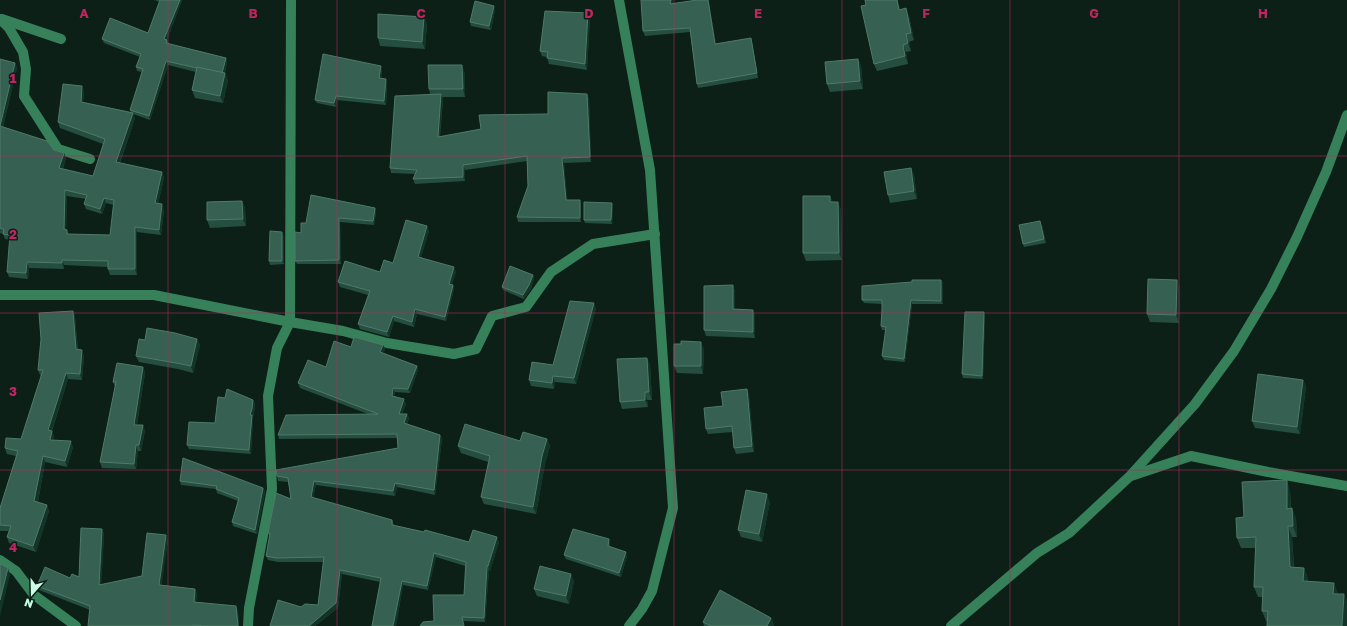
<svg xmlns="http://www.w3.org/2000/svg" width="1347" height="626" viewBox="0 0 1347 626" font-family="'Golos Text',sans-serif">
	<rect width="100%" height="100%" fill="#0c2018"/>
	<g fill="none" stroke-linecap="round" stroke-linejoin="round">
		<g stroke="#36805a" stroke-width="10">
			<path d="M619,0L650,170L673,508L652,591L642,609L629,626"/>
			<path d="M0,19L9,28L23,52L26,69L24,96L58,149L90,159"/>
			<path d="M2,19L61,39"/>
			<path d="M0,295H154L290,322L291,0"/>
			<path d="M1131,476L1191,456L1268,472L1347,486"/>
			<path d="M0,560L16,571L34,595L76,626"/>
			<path d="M248,626L249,608L272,489L268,396L277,348L290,322L343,331L387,343L454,354L476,349L492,316L526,307L551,272L593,244L655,234"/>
			<path d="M951,626L1037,553L1069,533L1129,477L1195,404L1234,351L1271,289L1297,237L1326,172L1347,115"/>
		</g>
	</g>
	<g fill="#254e40" fill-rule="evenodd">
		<path d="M154,0H182L167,40L169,44L226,58L227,62L225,73L228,81L223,103L195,98L192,90L196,72L168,65L150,120L133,114L135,118L120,163L162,172L164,178L158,204L164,210L161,235L137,232V275H110L108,269V267L64,265V269L29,268L28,279L9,277L7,272L10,240L5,239L3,234L0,233V59L15,63L17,68L3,127L54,150L64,153L66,158L63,169L93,176L103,144L60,128L58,122L84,92L83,102L131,112L130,110L142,72L137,71L136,67L140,57L104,43L102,39L148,33L160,2ZM67,196L86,199L84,204L86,209L102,214L106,203L114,205L110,235L69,234L66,230Z"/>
		<path d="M673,0L672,4L709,3L716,44L752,43L758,78L698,88L697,84L690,32L645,36L643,31Z"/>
		<path d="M900,9L909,16L914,40L909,42L911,51L906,52L908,64L877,71L874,64Z"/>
		<path d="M495,10L491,30L471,26L470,22Z"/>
		<path d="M588,13L590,18L587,70L549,64L547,57L542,56L540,51Z"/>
		<path d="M427,24L425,49L380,46L378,38Z"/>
		<path d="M858,59L861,66L863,89L830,92L827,84Z"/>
		<path d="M382,70L381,78L387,83L386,105L337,100L336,107L317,103L315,100Z"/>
		<path d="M465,73V97H442L443,99L440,137L481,129L548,114L587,94L589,99L591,162L564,163L567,200L581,205V222H518L517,217L528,186L527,161L465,170V181L415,184L413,179L415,174L391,173L390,168L430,94L429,89Z"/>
		<path d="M911,168L914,175L917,199L890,203L888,195Z"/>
		<path d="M830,196L833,202H838L841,210L842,260L806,261L803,253Z"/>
		<path d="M242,201L245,208L246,226L210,228L207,220Z"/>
		<path d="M613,207L612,224L585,223L584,220Z"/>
		<path d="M375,208L376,212L374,225L340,222L341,264H297L295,261L301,233L306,223Z"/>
		<path d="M1042,225L1046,243L1024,247L1023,244Z"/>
		<path d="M427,226L429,231L421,257L456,272L452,284L453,285L454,289L446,321L417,314L414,327L394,321L389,337L360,329L358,324L368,295L340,287L338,282L380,272L393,263Z"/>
		<path d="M284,236V264L270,265L269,261Z"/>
		<path d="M533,275L534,278L531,289L524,299L503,290L502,287Z"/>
		<path d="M941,280L943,283V304H912L905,362L884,360L882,356L886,330H882L881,326L882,309V304L864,303L862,300Z"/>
		<path d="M733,285L735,292V309L753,310L755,316V338L706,336L704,330Z"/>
		<path d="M1180,287L1179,323L1150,322L1147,314Z"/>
		<path d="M596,308L576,384L555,382L554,389L531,386L529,380L553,365Z"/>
		<path d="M73,311L75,317L78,350L84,356L82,380L68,379L52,431L54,437L53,440L73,447L67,467L45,462L38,502L47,505L49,511L36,552L9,543L7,537L9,531H0V508L16,456L7,454L5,448L21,439L41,376L40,375L38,370Z"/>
		<path d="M985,316L983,379L963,378L962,374Z"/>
		<path d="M197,339L200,345L193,373L178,369L139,362L136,356L145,340Z"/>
		<path d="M383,345L385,349L383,353L417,366L418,370L410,393L395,392L394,396L406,404L402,414H407L409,418L407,424L440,435L442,439L435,495L397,487L395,496L316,485L313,498L392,520L394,525L469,542H499L490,571L489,570L485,622L464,621H434L464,595L465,566L436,557L428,590L403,585L396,626H372L380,582L342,574L338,608L315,626H270L301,607L318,605L323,562H278L268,560L266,556L270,538L268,533L291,499L288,482L278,481L277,476L398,448L397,438L279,439L278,435L368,414L300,388L298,383L326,367L351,347Z"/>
		<path d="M704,349L703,374L677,373L674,366Z"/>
		<path d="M647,358L650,365L652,400H647L648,407L622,409L620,402Z"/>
		<path d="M143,367L145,373L137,425H143L145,431L141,451H138L136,469L102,468L100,462L115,387L113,382Z"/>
		<path d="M1303,380L1306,387L1300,434L1255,428L1252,421Z"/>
		<path d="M747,389L749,395L754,452L736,454L734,448L733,432L708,434L706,429L723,406Z"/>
		<path d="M225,398L253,400L255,404L254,413L253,417V419L251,454L189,449L187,445L215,423Z"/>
		<path d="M547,439L550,446L545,464L536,514L484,504L481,497L488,462L461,453L458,446L520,441Z"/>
		<path d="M180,481L263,488L265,492L257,534L233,526L232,522L238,501L217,493L216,489L181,485Z"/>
		<path d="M1290,491L1291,509L1292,508L1296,519L1297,537H1292L1294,567L1304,568L1308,579L1267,622L1266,621L1262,611L1263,597H1258L1254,587L1256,548H1241L1237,538L1244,517Z"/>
		<path d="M770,502L762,542L741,537L738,530Z"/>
		<path d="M102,529L104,534L101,585L142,576L168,540L161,585L195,589L197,594L196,602L238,610L239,626H88L90,610L39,590L37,586L70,578L79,577Z"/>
		<path d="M609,539L610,542V547L627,556L621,577L566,559L564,555Z"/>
		<path d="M574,581L569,604L537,596L534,589Z"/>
		<path d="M771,618L774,625V626H704L703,622Z"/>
	</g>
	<g fill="#133428">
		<path d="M180,0H182L166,43L164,39Z"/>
		<path d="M671,0H673L672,9L670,4Z"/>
		<path d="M708,0L709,3L717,49L715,44Z"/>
		<path d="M897,0H898L902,17L899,10Z"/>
		<path d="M494,6L495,10L491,30L489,26Z"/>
		<path d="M906,8L909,16L914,40L911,33Z"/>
		<path d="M588,13L590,18L587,70L585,64Z"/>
		<path d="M424,17L427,24L425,49L422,42Z"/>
		<path d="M906,34L909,42L911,51L908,43Z"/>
		<path d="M903,45L906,52L908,64L905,56Z"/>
		<path d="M226,58L227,62L224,78L222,74Z"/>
		<path d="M858,59L861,66L863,89L860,81Z"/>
		<path d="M166,61L168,65L150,120L149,116Z"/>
		<path d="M15,63L17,68L2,131L0,126Z"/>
		<path d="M462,65L465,73V97L463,89Z"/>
		<path d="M381,66L382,70L381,82L379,78Z"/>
		<path d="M225,73L228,81L223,103L220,96Z"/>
		<path d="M386,79L387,83L386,105L384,101Z"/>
		<path d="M82,86L84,92L83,107L81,102Z"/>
		<path d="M441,94L443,99L439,142L438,137Z"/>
		<path d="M587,94L589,99L591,162L590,157Z"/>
		<path d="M336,96L337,100L336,107L334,103Z"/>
		<path d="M133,113L135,118L118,167L116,162Z"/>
		<path d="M64,153L66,158L61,174L59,168Z"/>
		<path d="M562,158L564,163L568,205L566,200Z"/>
		<path d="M463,165L465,170V181L463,177Z"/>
		<path d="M911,168L914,175L917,199L914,191Z"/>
		<path d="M162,172L164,178L157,209L155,203Z"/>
		<path d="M65,190L67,196L66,235L64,229Z"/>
		<path d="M830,196L833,203L830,202Z"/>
		<path d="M104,198L106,203L102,214L100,209Z"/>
		<path d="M580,200L581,205V222L580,218Z"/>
		<path d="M242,201L245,208L246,226L243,219Z"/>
		<path d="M838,202L841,210L842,260L839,253Z"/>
		<path d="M612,203L613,207L612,224L611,220Z"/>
		<path d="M162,204L164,210L161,235L159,230Z"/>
		<path d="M375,208L376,212L374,225L373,221Z"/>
		<path d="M339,218L340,222L341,264L339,260Z"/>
		<path d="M1040,221L1042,225L1046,243L1044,239Z"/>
		<path d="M427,226L429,231L420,261L418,257Z"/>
		<path d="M135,227L137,232V275L135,269Z"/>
		<path d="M282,232L284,236V264L282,261Z"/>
		<path d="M62,260L64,265V269L62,263Z"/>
		<path d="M27,262L29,268L28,279L26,273Z"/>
		<path d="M454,267L456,272L451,288L449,284Z"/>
		<path d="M533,275L534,278L531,289L524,299L523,295Z"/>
		<path d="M941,280L943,283V304L941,301Z"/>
		<path d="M1177,280L1180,287L1179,323L1176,315Z"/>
		<path d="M453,285L454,289L446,321L445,317Z"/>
		<path d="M733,285L735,292V315L733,309Z"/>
		<path d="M911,300L912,304L905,362L904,359Z"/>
		<path d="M594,303L596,308L576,384L574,378Z"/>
		<path d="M415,309L417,314L414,327L412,322Z"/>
		<path d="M753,310L755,316V338L753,332Z"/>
		<path d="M73,311L75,317L78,355L76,349Z"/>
		<path d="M984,312L985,316L983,379L982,376Z"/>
		<path d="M393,316L394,321L389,337L387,332Z"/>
		<path d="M197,339L200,345L193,373L191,366Z"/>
		<path d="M701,342L704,349L703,374L701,366Z"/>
		<path d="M383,345L385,349L382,357L380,352Z"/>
		<path d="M82,350L84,356L82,380L80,374Z"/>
		<path d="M647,358L650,365L652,400L649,392Z"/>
		<path d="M417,366L418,370L410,393L408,389Z"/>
		<path d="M143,367L145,373L136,430L134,425Z"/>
		<path d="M66,373L68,379L50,436L48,430Z"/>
		<path d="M553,376L555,382L554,389L552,383Z"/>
		<path d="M1303,380L1306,387L1300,434L1297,427Z"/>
		<path d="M393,388L395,392L394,400L392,396Z"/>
		<path d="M747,389L749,395L754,452L752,446Z"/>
		<path d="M645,392L647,400L648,407L645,400Z"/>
		<path d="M404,399L406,404L401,418L399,414Z"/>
		<path d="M253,400L255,404L254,413L253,417V419L251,454L249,450L250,415Z"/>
		<path d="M407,414L409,418L405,428L404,423Z"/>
		<path d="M143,425L145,431L141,451L139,445Z"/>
		<path d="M52,431L54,437L52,446L50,440Z"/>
		<path d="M440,435L442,439L435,495L434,490Z"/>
		<path d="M547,439L550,446L545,464L536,514L533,507L542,456Z"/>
		<path d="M71,441L73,447L67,467L65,461Z"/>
		<path d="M136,445L138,451L136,469L134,464Z"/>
		<path d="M43,456L45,462L37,507L34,501Z"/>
		<path d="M1287,480L1290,491L1291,519L1287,509Z"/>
		<path d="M314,481L316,485L312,501L311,497Z"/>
		<path d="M395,483L397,487L395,496L393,491Z"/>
		<path d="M263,488L265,492L257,534L255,530Z"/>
		<path d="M767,494L770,502L762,542L759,534Z"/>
		<path d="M47,505L49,511L36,552L33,546Z"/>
		<path d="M1292,508L1296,519L1297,537L1293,526Z"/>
		<path d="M1288,526L1292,537L1294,578L1290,567Z"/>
		<path d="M102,529L104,534L101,590L99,585Z"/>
		<path d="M166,535L168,540L161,590L159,585Z"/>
		<path d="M497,537L499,542L490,571L488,566Z"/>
		<path d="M609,539L610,542L609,550L608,546Z"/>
		<path d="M626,552L627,556L621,577L619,573Z"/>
		<path d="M434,553L436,557L428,590L427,586Z"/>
		<path d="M487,566L489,570L485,622L484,618Z"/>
		<path d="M8,568L10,575L0,616V600Z"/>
		<path d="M1304,568L1308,579L1307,592L1303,581Z"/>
		<path d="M340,570L342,574L338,608L315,626H309Z"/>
		<path d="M571,574L574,581L569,604L566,596Z"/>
		<path d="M402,581L403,585L396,626H393Z"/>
		<path d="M1334,583L1338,593L1337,604L1333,594Z"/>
		<path d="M195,589L197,594L195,606L194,602Z"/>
		<path d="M1344,594L1347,602V626H1342Z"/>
		<path d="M236,606L238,610L239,626H238Z"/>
		<path d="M771,618L774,625V626H767Z"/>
	</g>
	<g fill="#366152" stroke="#4e7a69" fill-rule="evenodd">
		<path d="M160,0H180L164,39L167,40L166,43L226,58L222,73L197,67V68L166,61L149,116L130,110L143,69L136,67L141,54L102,39L110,18L148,33Z"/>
		<path d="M641,0H671L670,4L697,0H708L715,44L751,38L757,73L697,84L690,28L643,31Z"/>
		<path d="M865,0H897L899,10L906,8L911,33L906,34L908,43L903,45L905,56L874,64L861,6L866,5Z"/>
		<path d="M475,1L494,6L489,26L470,22Z"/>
		<path d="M545,11L588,13L585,64L547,58L548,52L540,51Z"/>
		<path d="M378,14L424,17L422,42L378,38Z"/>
		<path d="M323,54L381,66L379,78L386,79L384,101L336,96L334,103L315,100Z"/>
		<path d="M0,59L15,63L0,126L47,141L54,150L64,153L59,168L93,176L105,139L58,122L63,84L82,86L81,102L133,113L116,162L162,172L155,203L162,204L159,230L135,227V269H108V261L62,260V263L27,262L26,273L7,272L10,235L3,234L4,229L0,228ZM65,190L87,195L84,204L100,209L104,198L114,200L110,235L67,234V230L64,229Z"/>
		<path d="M858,59L860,81L827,84L825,62Z"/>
		<path d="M428,65H462L463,89H429Z"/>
		<path d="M197,67L225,73L220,96L192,90Z"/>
		<path d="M548,92L587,94L590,157L562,158L566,200H580V218L517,217L528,186L527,156L463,165V177L413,179L417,170L390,168L395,96L441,94L438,137L481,129L479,115L548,114Z"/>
		<path d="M911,168L914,191L888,195L884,172Z"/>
		<path d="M311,195L375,208L373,221L339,218V260L295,261V232L301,233V223H306Z"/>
		<path d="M803,196H830V202H838L839,253H803Z"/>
		<path d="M242,201L243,219L207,220V202Z"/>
		<path d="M584,202L612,203L611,220H584Z"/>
		<path d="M406,220L427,226L418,257L454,267L449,284L453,285L445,317L415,309L412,322L393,316L387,332L358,324L370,291L338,282L345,261L380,272L384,260L393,263Z"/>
		<path d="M1040,221L1044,239L1023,244L1019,225Z"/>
		<path d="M270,231L282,232V261H269Z"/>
		<path d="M510,266L533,275L529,285L523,295L502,287Z"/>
		<path d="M1148,279L1177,280L1176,315L1147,314Z"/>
		<path d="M912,280H941V301L911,300L904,359L882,356L886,327L881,326L882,309V300H862V286L912,282Z"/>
		<path d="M733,285V309L753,310V332L704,330V286Z"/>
		<path d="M570,301L594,303L574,378L553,376L552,383L529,380L532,362L553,365Z"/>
		<path d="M73,311L76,349L82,350L80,374L66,373L48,430L52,431L50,440L71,441L65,461L43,456L34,501L47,505L33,546L7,537L11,526L0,525V508L18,451L5,448L6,438L21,439L43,370H38L41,339L39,313Z"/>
		<path d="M965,312H984L982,376L962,374Z"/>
		<path d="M147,328L175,333L197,339L191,366L176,363L136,356L139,339L145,340Z"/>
		<path d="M354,337L383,345L380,352L417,366L408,389L393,388L392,396L404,399L399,414H407L404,423L440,435L434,490L395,483L393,491L314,481L311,497L392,520V525L424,532L425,530L469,542L473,530L497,537L488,566H487L484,618L462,617L464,626H420L423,622L434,621L433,595H464L466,562L434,553L427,586L402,581L393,626H372L381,578L340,570L336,603L309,626H270L278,600L301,607L305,604L318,605L324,557L276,558L266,556L270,534L268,533L276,493L291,499L288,478L277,476L276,470L398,448L397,434L278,435L286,415L378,414L298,383L308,360L326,367L334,341L351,347Z"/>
		<path d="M681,341L701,342V366H674V344H681Z"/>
		<path d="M647,358L649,392H645V400L620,402L617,359Z"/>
		<path d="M117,363L143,367L134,425H143L139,445H136L134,464L100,462L116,382H113Z"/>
		<path d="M1258,374L1303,380L1297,427L1252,421Z"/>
		<path d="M227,389L253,400L252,409L250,415H252L249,450L187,445L189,422L215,423L218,397L225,398Z"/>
		<path d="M747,389L752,446L734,448L732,426L706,429L704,408L723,406L721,392Z"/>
		<path d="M465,424L520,441L523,432L547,439L542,456L533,507L481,497L490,456L458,446Z"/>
		<path d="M183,458L263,488L255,530L232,522L239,498L216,489L217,486L180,481Z"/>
		<path d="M1287,480V509L1292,508L1293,526H1288L1290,567L1304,568L1303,581L1334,583L1333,594H1344L1342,626H1267L1268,611H1262L1263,587H1254L1256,537L1237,538L1236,518L1244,517L1242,482Z"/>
		<path d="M746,490L767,494L759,534L738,530Z"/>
		<path d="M81,528L102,529L99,585L142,576L147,533L166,535L159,585L195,589L194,602L236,606L238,626H205L193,625V626H88L90,606L37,586L45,567L70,578L72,574L79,577Z"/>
		<path d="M573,529L609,539L608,546L626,552L619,573L564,555Z"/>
		<path d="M0,564L3,565L8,568L0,600Z"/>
		<path d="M540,566L571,574L566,596L534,589Z"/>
		<path d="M720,590L771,618L767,626H711L703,622Z"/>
	</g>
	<path fill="none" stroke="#c22462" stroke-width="1" stroke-opacity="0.55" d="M168,0V626M337,0V626M505,0V626M674,0V626M842,0V626M1010,0V626M1179,0V626M0,156H1347M0,313H1347M0,470H1347"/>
	<g font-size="13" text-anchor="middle" font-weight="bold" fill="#c22462" stroke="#0c2018" stroke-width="3" stroke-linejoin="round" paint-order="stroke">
		<text x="84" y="18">A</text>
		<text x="253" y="18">B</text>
		<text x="421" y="18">C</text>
		<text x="589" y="18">D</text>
		<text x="758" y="18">E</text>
		<text x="926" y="18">F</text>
		<text x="1094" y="18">G</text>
		<text x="1263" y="18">H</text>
		<text x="13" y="83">1</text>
		<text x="13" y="239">2</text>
		<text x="13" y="396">3</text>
		<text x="13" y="552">4</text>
	</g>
	<g transform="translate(32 594) rotate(200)" stroke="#0c2018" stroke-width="3" paint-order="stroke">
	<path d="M0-3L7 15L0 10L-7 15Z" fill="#cbffe8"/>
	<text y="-6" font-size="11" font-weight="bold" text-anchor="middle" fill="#cbffe8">N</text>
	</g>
</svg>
